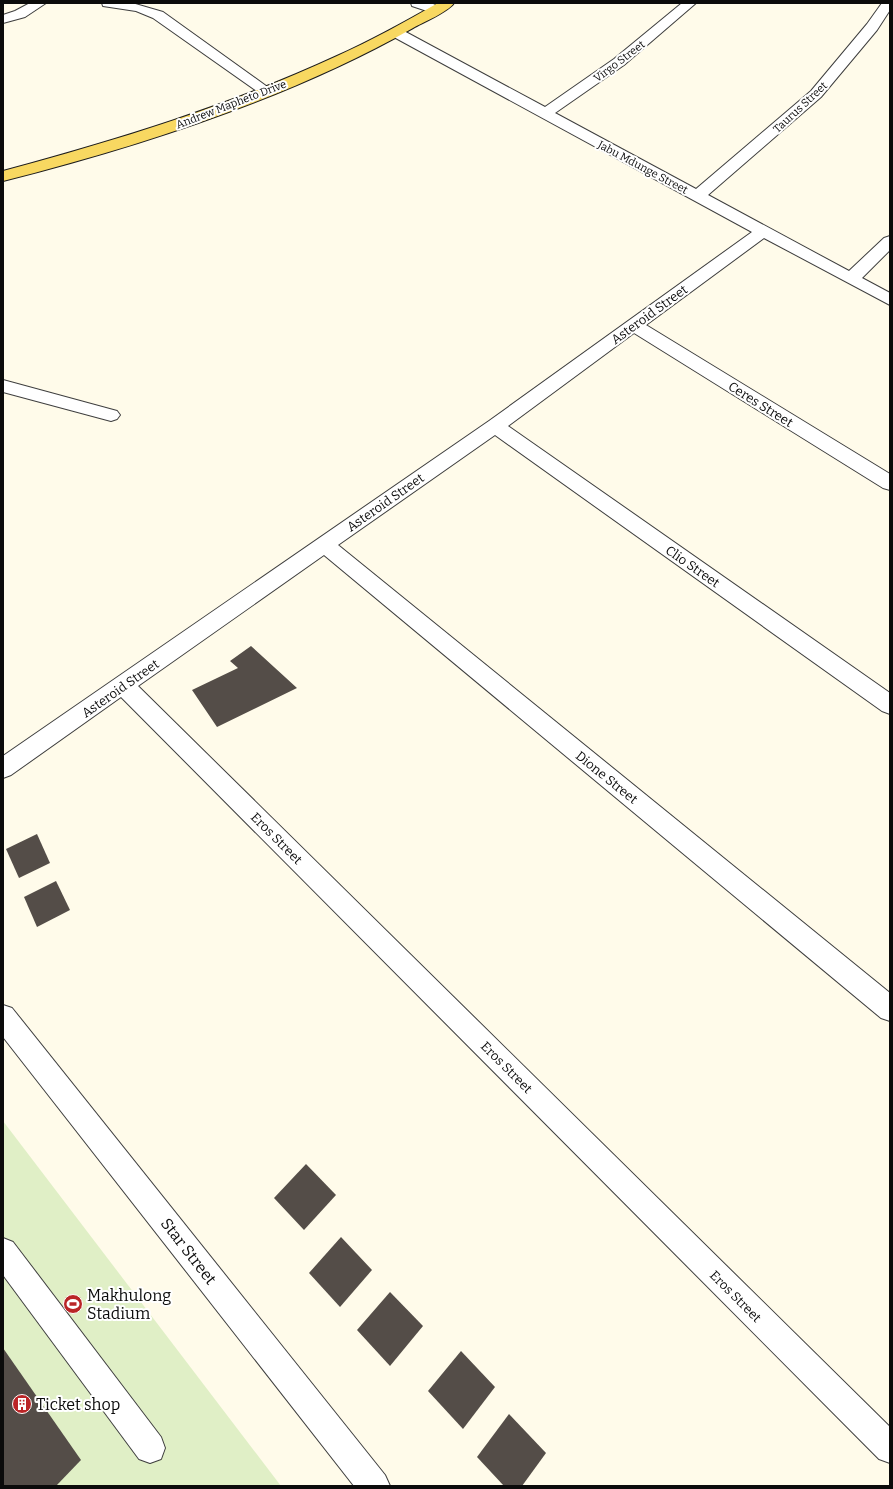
<svg xmlns="http://www.w3.org/2000/svg" width="893" height="1489" viewBox="0 0 893 1489" font-family="Bitter,serif">
	<rect width="100%" height="100%" fill="#fffbea"/>
	<path fill="#e0efc6" d="M3,1121L281,1486H3Z"/>
	<g fill="#544d48">
		<path d="M251,646L297,688L217,727L192,690L238,668L230,661Z"/>
		<path d="M37,834L50,863L19,878L6,849Z"/>
		<path d="M56,881L70,910L37,927L24,897Z"/>
		<path d="M306,1164L336,1195L304,1230L274,1198Z"/>
		<path d="M341,1237L372,1270L340,1307L309,1273Z"/>
		<path d="M390,1292L423,1326L390,1366L357,1330Z"/>
		<path d="M3,1348L81,1460L56,1486H3Z"/>
		<path d="M461,1351L495,1387L463,1429L428,1391Z"/>
		<path d="M509,1414L546,1453L522,1486H504L477,1457Z"/>
	</g>
	<g fill="none" stroke-linecap="round" stroke-linejoin="round">
		<defs>
			<g id="minor">
				<path d="M30,3H46L25,17L3,23V15L15,11Z"/>
				<path d="M102,3H132L163,12L273,91L271,94H261L153,18L136,11L103,6Z"/>
				<path d="M411,3C420,3 436,1 443,10L436,14L412,6Z"/>
				<path d="M682,3H696L624,65L555,113L696,189L811,91L867,24L882,3H890V10L877,30L821,97L708,195L849,271L884,238L890,236V250L862,278L890,293V305L764,238L646,325L890,474V490L883,488L634,333L508,426L890,693V714L882,711L495,435L338,545L890,993V1021L881,1018L324,555L138,686L890,1427V1463L879,1459L121,697L11,775L3,778V756L489,421L752,232L392,36L390,33L392,30H402L545,107L614,59Z"/>
				<path d="M3,380L117,411L120,415L117,419L111,421L3,392Z"/>
				<path d="M3,1005L12,1008L385,1475L390,1486H354L3,1037Z"/>
				<path d="M3,1238L13,1242L161,1437L165,1448L161,1459L150,1463L139,1459L3,1275Z"/>
			</g>
			<path id="major" d="M438,3H454C448,12 424,22 413,28C290,98 141,146 3,181V171C117,140 229,106 337,56C372,40 405,22 438,3Z"/>
		</defs>
		<use href="#minor" stroke="#3e3e3e" stroke-width="2"/>
		<use href="#major" stroke="#1c1c1c" stroke-width="2"/>
		<use href="#minor" fill="#fff" fill-rule="evenodd"/>
		<use href="#major" fill="#f8d861" fill-rule="evenodd"/>
	</g>
	<defs>
		<symbol id="stadium-disc" viewBox="-11 -11 22 22"><circle r="9.5" fill="#ba2527" stroke="#fff"/><path d="M0-5a6.5 5 0 1 0 0 10a6.5 5 0 1 0 0-10ZM-3.5-1.8h7v3.6h-7Z" fill="#fff"/></symbol>
		<symbol id="building-disc" viewBox="-11 -11 22 22"><circle r="9.5" fill="#ba2527" stroke="#fff"/><path d="M-4-6H4V6H1V3H-1V6H-4ZM-2.5-4.3h1.7v1.8h-1.7ZM.8-4.3h1.7v1.8H.8ZM-2.5-1h1.7V.8h-1.7ZM.8-1h1.7V.8H.8Z" fill="#fff"/></symbol>
	</defs>
	<g fill-rule="evenodd">
		<use href="#stadium-disc" x="62" y="1293" width="22" height="22"/>
		<use href="#building-disc" x="11" y="1393" width="22" height="22"/>
	</g>
	<g text-anchor="middle" stroke-width="4" stroke-linejoin="round" paint-order="stroke">
		<g font-size="11" fill="#0b0b0b" stroke="#fff">
			<text transform="translate(619 61) rotate(-37)" y="4">Virgo Street</text>
			<text transform="translate(231 104) rotate(-21)" y="4">Andrew Mapheto Drive</text>
			<text transform="translate(800 107) rotate(-43)" y="4">Taurus Street</text>
			<text transform="translate(643 167) rotate(28)" y="4">Jabu Mdunge Street</text>
		</g>
		<g font-size="13" fill="#0b0b0b" stroke="#fff">
			<text transform="translate(649 314) rotate(-36)" y="5">Asteroid Street</text>
			<text transform="translate(761 404) rotate(32)" y="5">Ceres Street</text>
			<text transform="translate(385 502) rotate(-35)" y="5">Asteroid Street</text>
			<text transform="translate(693 566) rotate(35)" y="5">Clio Street</text>
			<text transform="translate(120 688) rotate(-35)" y="5">Asteroid Street</text>
			<text transform="translate(607 777) rotate(39)" y="5">Dione Street</text>
			<text transform="translate(277 838) rotate(45)" y="5">Eros Street</text>
			<text transform="translate(507 1067) rotate(45)" y="5">Eros Street</text>
			<text transform="translate(736 1296) rotate(45)" y="5">Eros Street</text>
		</g>
		<g font-size="16" fill="#0b0b0b" stroke="#fff">
			<text transform="translate(189 1251) rotate(52)" y="6">Star Street</text>
		</g>
		<g font-size="16" fill="#0b0b0b" stroke="#fff" text-anchor="start">
			<text x="87" y="1301">Makhulong<tspan x="87" dy="18">Stadium</tspan></text>
			<text x="36" y="1410">Ticket shop</text>
		</g>
	</g>
	<rect width="893" height="1489" fill="none" stroke="#0b0b0b" stroke-width="8"/>
</svg>
